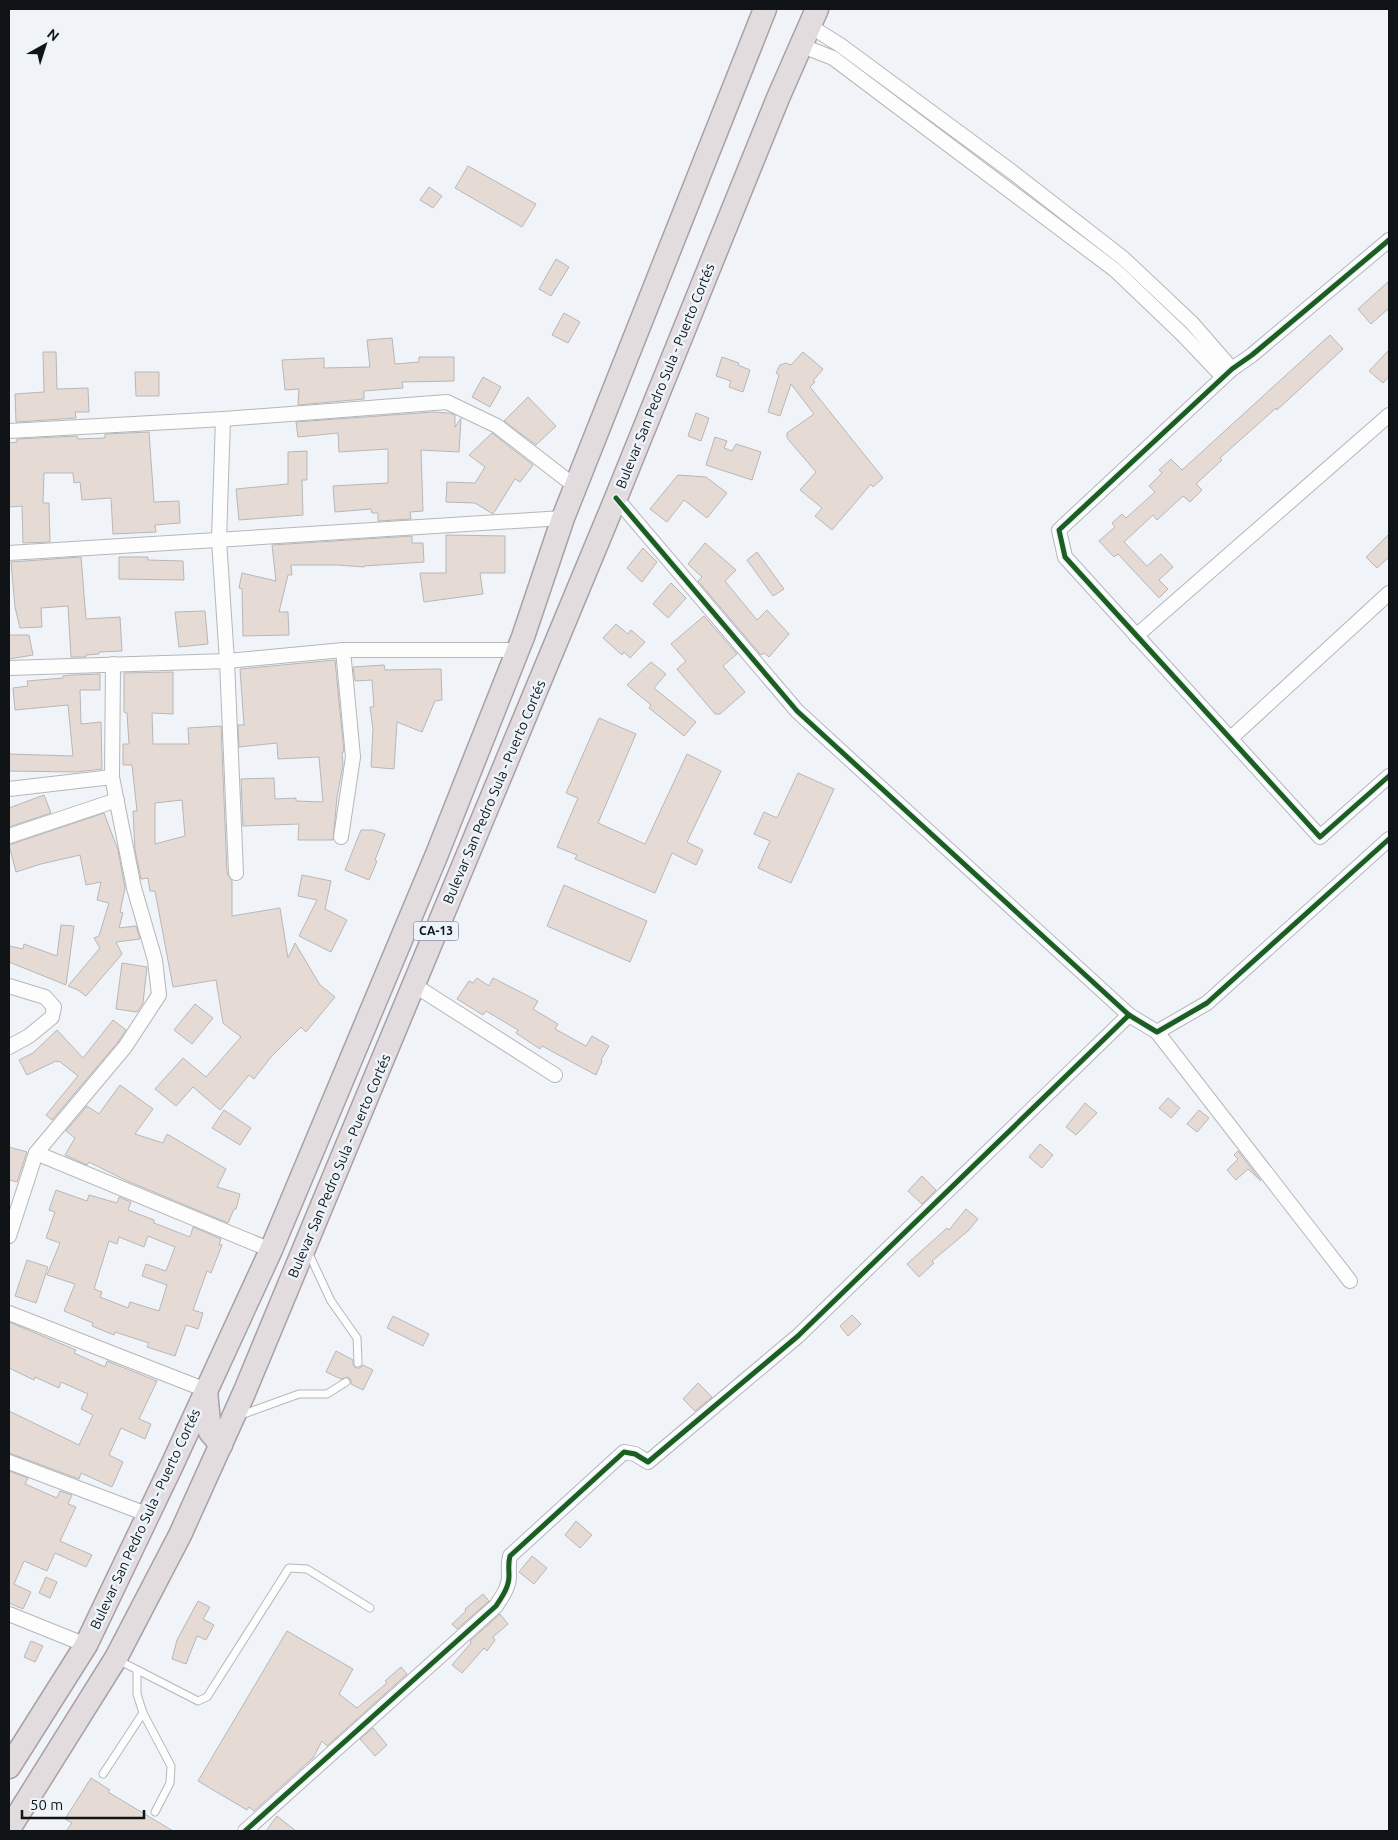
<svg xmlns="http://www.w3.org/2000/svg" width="1398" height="1840" viewBox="0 0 1398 1840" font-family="Ubuntu,sans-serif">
	<rect width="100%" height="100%" fill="#f0f3f8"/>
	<g fill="#e6dbd4" stroke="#b7b7b8" fill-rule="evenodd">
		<path d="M468,166L536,204L522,227L455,188Z"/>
		<path d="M429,187L442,196L433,208L420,200Z"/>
		<path d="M556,259L569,267L551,296L539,289Z"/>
		<path d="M1389,281V308L1371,324L1358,309Z"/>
		<path d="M564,313L580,322L568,343L552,335Z"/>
		<path d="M1330,335L1343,349L1277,410L1276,408L1220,458L1222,460L1196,484L1202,490L1190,502L1183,496L1157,520L1153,515L1124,542L1147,566L1161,554L1173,567L1159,580L1168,589L1159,598L1118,554L1114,557L1099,541L1115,527L1112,523L1122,514L1126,518L1155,492L1149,486L1162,473L1159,470L1171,459L1182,470Z"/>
		<path d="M392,338L395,364L419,362V357H454V381L402,382L403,388L364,391V399L298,405L299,389L285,390L282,360L324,358V368L370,367L367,340Z"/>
		<path d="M1389,350V376L1383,383L1369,371Z"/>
		<path d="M43,352H56L57,389L88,388L89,412H75L76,418L16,422L15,394L44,392Z"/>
		<path d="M803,352L823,369L813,381L815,382L810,387L883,478L873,487L871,484L832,530L815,516L822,508L800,490L816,472L787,438V433L814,414L791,384L780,416L768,412L779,375L776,373L780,365L786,363L791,365Z"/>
		<path d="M722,357L739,363L738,365L750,370L743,392L729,387L731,381L716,376Z"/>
		<path d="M135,372H159V396H136Z"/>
		<path d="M483,377L501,387L490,407L472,397Z"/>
		<path d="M528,397L556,426L536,445L504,421Z"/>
		<path d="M433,412L449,413L455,415V427L461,418L459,452L421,450L423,511L410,512L411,519L378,521V513H372L371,509L335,512L333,486L388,483V449L339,452L338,433L298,437L296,422Z"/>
		<path d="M696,413L709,418L701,441L688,436Z"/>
		<path d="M149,432L154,502L179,501L180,523L155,525L156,532L113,534L111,498L82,500L80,482L74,483L73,473H44L43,503H49L50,542L23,543L22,506L9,507V443L17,442V439L77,436L78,439L105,438V434Z"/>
		<path d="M492,433L533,465L520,482L515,479L493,514L475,503L446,502L447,482L475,483L485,467L469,455Z"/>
		<path d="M715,437L727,441L724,448L732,451L736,444L761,452L752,480L706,465Z"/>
		<path d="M307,451V480H302L303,515L239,520L236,489L288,484V452Z"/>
		<path d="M678,475L706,477L727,493L707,518L684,500L667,522L650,509Z"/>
		<path d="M1389,534V557L1377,568L1366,557Z"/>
		<path d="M446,535L505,536V573H480L483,594L424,602L420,573H446Z"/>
		<path d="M412,536V543H423L424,562L364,566V567L337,565H291L292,575H288L279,612H288L289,635L243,636L242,589L239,588L242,573L276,581L272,545Z"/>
		<path d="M705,543L736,570L725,581L757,620L767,610L789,634L769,657L764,653L761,655L698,581L702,577L688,564Z"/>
		<path d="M643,548L657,562L642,582L627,568Z"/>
		<path d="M757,552L784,589L773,596L747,560Z"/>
		<path d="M81,557L86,619L120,617L122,651L99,652V654L86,655V657H71L68,606L41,608L42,627L20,628L15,607L11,562Z"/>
		<path d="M119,557H148V560L183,561L184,580L119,579Z"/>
		<path d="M671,583L686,598L668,618L653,604Z"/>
		<path d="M205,611L208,644L179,647L175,612Z"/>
		<path d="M704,616L737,654L723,666L745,692L720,714H715L677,669L686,661L671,644Z"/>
		<path d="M616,624L628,634L631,630L645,642L630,658L624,652L622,655L603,638Z"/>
		<path d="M9,635H29L33,655L9,659Z"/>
		<path d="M335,660L344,752H342L343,765L337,797L333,840H298L299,824L243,826L241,779L274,778L275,799L296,798V801L323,802L319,757L278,759L277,743L239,747L238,725H244L240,669Z"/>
		<path d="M651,662L666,674L654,688L696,722L684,736L649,708L651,705L627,685Z"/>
		<path d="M384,665L385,670L441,669L442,700L435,701L422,732L397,722L394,769L371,767L373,729L370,707H374L372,680L355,681L353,667Z"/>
		<path d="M173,672V714L152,713L153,744H189L188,728L221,726L227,873L232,881V916L280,908L288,958L295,943L320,985L335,997L306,1032L301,1027L271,1057L254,1079L249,1075L220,1110L193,1087L176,1106L155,1089L183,1058L206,1077L241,1037L223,1023L216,980L173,987L155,891H150L148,878L141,879L135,850L133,811H137L132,765H123V744H129L127,713L124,712V673ZM182,800L185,836L155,844V803Z"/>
		<path d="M100,674V690H80L81,724L101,722L102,769L76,772L9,771V754L73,756L68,705L15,710L13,688L28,686L27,681L63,678V676L73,675Z"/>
		<path d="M599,718L636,734L598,823L645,844L687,754L721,771L687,842L703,850L696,865L672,853L655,893L575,859L577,855L557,847L578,798L566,793Z"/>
		<path d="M798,773L834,789L791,883L758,868L770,841L754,834L764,812L777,818Z"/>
		<path d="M44,795L51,813L9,827V808Z"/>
		<path d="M104,813L118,850L125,888L120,912L123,913L119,928L136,926L140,939L116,942L122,954L86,996L78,990L68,986L100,948L94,938L99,936L109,903L97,900L101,882L86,885L80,855L41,864L16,872L9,845Z"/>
		<path d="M361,830H373L385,834L375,860L377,861L369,880L345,870Z"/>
		<path d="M302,875L331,881L325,909L347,920L331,952L299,936L317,900L298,896Z"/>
		<path d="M564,885L647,921L630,962L547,926Z"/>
		<path d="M61,925L74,926L66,985L9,962V946L23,949L24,944L57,956Z"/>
		<path d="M122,963L147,967L143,1003L137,1012L116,1009Z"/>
		<path d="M477,978L489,986L493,978L538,1001L533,1009L558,1024L555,1029L586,1046L592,1036L609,1046L601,1060L602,1061L596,1075L542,1046L540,1049L516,1033L518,1030L486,1011L483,1015L457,999L469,981L473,983Z"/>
		<path d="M195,1004L213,1018L192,1044L174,1030Z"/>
		<path d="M113,1020L126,1030L118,1042L52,1120L46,1115L78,1076L59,1061L58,1062L56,1061L27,1075L19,1060L33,1053L57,1030L83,1058Z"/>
		<path d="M120,1085L153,1109L135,1134L163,1143L167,1134L226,1169L217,1187L240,1194L236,1209H234L228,1223L125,1180L89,1162L87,1165L65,1155L75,1138L66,1131L87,1106L99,1114Z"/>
		<path d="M1168,1098L1180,1108L1171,1118L1159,1108Z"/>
		<path d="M1085,1103L1097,1113L1076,1135L1066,1127Z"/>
		<path d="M224,1110L251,1128L240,1145L212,1128Z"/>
		<path d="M1199,1110L1209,1118L1197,1132L1187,1124Z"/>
		<path d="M1040,1144L1053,1155L1042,1168L1029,1157Z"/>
		<path d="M9,1147L27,1152L17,1182L9,1180Z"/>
		<path d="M1238,1151L1261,1181L1248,1169L1236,1180L1227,1170L1238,1159L1234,1155Z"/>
		<path d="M922,1176L936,1190L922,1204L908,1191Z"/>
		<path d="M56,1190L87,1201L89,1195L117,1203L119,1197L131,1202L128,1210L154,1220V1223L190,1237L193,1227L221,1239L219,1244L222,1245L211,1273L207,1271L193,1310L203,1313L198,1329L186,1325L175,1356L147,1347L149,1343L115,1332L114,1335L92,1326L93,1323L64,1311L75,1284L47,1275L60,1243L46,1238L55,1212L49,1210ZM148,1236L175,1247L166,1271L146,1264L142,1276L167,1285L159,1311L130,1302L128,1308L100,1297L102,1292L94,1289L109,1241L117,1244L119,1237L144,1247Z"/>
		<path d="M966,1209L978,1219L968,1231L932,1261L934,1263L919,1277L907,1264L947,1228L949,1230Z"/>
		<path d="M27,1260L48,1267L36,1303L15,1296Z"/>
		<path d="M852,1315L861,1324L848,1336L840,1326Z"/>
		<path d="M393,1316L429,1334L423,1346L387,1328Z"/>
		<path d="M9,1322L76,1350L74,1353L105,1367L107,1361L157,1381L139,1419L151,1424L145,1439L121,1428L109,1455L123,1462L112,1487L81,1473L79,1479L9,1453V1411L79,1445L93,1415L81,1409L88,1394L61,1382L59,1388L35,1377L34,1380L9,1368Z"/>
		<path d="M336,1351L353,1360V1365L356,1368H360L363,1365L373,1370L363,1390L351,1384V1380L348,1377L341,1379L326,1372Z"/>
		<path d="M698,1383L712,1397L695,1411L683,1399Z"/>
		<path d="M9,1471L28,1478L25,1484L57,1498L60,1491L72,1495L68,1504L76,1507L60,1541L92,1555L86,1567L55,1553L47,1571L24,1561L14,1584L31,1592L23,1609L9,1603Z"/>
		<path d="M576,1521L592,1535L580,1548L565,1535Z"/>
		<path d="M532,1556L547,1568L534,1584L519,1572Z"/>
		<path d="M46,1577L57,1582L50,1598L39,1593Z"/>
		<path d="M483,1594L489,1601L457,1629L452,1624L466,1611L465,1609Z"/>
		<path d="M198,1601L210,1607L203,1619L214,1625L206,1640L197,1636L186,1664L172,1659L177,1640Z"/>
		<path d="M500,1614L508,1624L493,1637L495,1640L487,1651L484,1648L462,1673L452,1665L471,1643L470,1641Z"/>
		<path d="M287,1631L353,1669L339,1694L357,1708L387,1683L385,1681L401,1667L407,1674L327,1746L322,1741L313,1758L254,1811L249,1807L247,1810L198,1781Z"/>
		<path d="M31,1641L43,1646L35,1662L24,1657Z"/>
		<path d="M373,1728L387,1745L375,1756L360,1739Z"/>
		<path d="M91,1778L110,1790L108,1792L173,1831H66L72,1823L65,1819Z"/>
		<path d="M277,1816L296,1831H266Z"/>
	</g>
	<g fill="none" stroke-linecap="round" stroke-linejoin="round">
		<defs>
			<g id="service">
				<path d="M309,1254L331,1301L357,1338L358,1363"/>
				<path d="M241,1415L299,1394H327L346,1382"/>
				<path d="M118,1660L198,1701L207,1697L289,1568L307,1569L370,1608"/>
				<path d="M137,1671V1694L143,1713L171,1766L170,1783L155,1812"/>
				<path d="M103,1774L143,1713"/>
			</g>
			<g id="minor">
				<path d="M810,26L840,45L1011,171L1123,258L1192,323L1232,369"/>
				<path d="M800,45L833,58L1115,270L1182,334L1223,377"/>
				<path d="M1389,240L1252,355L1232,369L1059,530L1065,557L1320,837L1389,776"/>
				<path d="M223,419L219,540L227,661L236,873"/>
				<path d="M9,431L223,419L447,402L497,426L576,487"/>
				<path d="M616,498L797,711L1129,1015L1157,1032L1207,1003L1389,839"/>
				<path d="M9,553L563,518"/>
				<path d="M1136,636L1389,415"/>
				<path d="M9,668L227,661L343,650H518"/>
				<path d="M1231,738L1389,593"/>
				<path d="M9,789L112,777"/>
				<path d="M9,836L117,800"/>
				<path d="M341,837L353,757L343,650"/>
				<path d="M414,985L555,1075"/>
				<path d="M9,986L45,997L54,1007L52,1017L29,1036L9,1047"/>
				<path d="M1157,1032L1350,1281"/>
				<path d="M36,1153L271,1250"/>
				<path d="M9,1236L36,1153L125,1047L159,995L155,960L134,888L112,777L113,664"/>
				<path d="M9,1313L206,1390"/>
				<path d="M9,1462L149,1515"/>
				<path d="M9,1614L86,1645"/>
				<path d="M245,1831L496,1606C502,1597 509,1587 509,1576C509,1569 508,1563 510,1556L624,1452L635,1454L648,1462L798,1336L1129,1015"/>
			</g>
			<g id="trunk">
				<path d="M206,1391L210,1432L221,1445"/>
				<path d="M9,1767L86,1645L173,1463L271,1250L437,854L523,637L563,518L765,9"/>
				<path d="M9,1829L116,1658L180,1535L244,1393L616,498L778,98L817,9"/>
			</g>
		</defs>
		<use href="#service" stroke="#b4b7ba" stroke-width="9"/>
		<use href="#minor" stroke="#b4b7ba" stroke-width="16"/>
		<use href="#trunk" stroke="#a9a0a6" stroke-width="25"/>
		<use href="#service" stroke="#fdfdfe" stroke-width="7"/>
		<use href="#minor" stroke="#fdfdfe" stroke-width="14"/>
		<use href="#trunk" stroke="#e3dcdf" stroke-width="22"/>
		<defs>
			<g id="cycleway">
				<path d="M1389,240L1252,355L1232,369L1059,530L1065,557L1320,837L1389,776"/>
				<path d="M616,498L797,711L1129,1015L1157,1032L1207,1003L1389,839"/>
				<path d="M245,1831L496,1606C502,1597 509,1587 509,1576C509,1569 508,1563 510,1556L624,1452L635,1454L648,1462L798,1336L1129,1015"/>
			</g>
		</defs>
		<use href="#cycleway" stroke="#ecf3fb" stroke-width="8"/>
		<use href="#cycleway" stroke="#1b5e20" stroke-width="5"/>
	</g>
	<g text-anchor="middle" stroke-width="5" stroke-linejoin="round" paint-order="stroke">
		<rect fill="#ecf3fb" stroke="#53575b" stroke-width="1" x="413.5" y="921.5" width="45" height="19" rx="4"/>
		<g font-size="12" font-weight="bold" fill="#111416">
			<text x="436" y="935">CA-13</text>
		</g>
		<g font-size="14" fill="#111416" stroke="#ecf3fb">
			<text transform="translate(665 376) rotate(-68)" y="5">Bulevar San Pedro Sula - Puerto Cortés</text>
			<text transform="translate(494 792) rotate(-67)" y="5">Bulevar San Pedro Sula - Puerto Cortés</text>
			<text transform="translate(339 1166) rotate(-67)" y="5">Bulevar San Pedro Sula - Puerto Cortés</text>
			<text transform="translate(145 1519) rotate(-65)" y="5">Bulevar San Pedro Sula - Puerto Cortés</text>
		</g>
	</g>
	<rect width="1398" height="1840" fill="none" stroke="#111416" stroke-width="20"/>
	<g transform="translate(45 45) rotate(39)" stroke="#ecf3fb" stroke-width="4" paint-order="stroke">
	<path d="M0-4L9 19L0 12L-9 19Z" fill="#111416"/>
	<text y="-8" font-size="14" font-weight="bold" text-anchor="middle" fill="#111416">N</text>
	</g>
	<path d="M22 1810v8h122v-8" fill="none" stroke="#111416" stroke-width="2.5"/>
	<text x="30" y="1810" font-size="15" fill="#111416" stroke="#ecf3fb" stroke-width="4" paint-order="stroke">50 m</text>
</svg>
